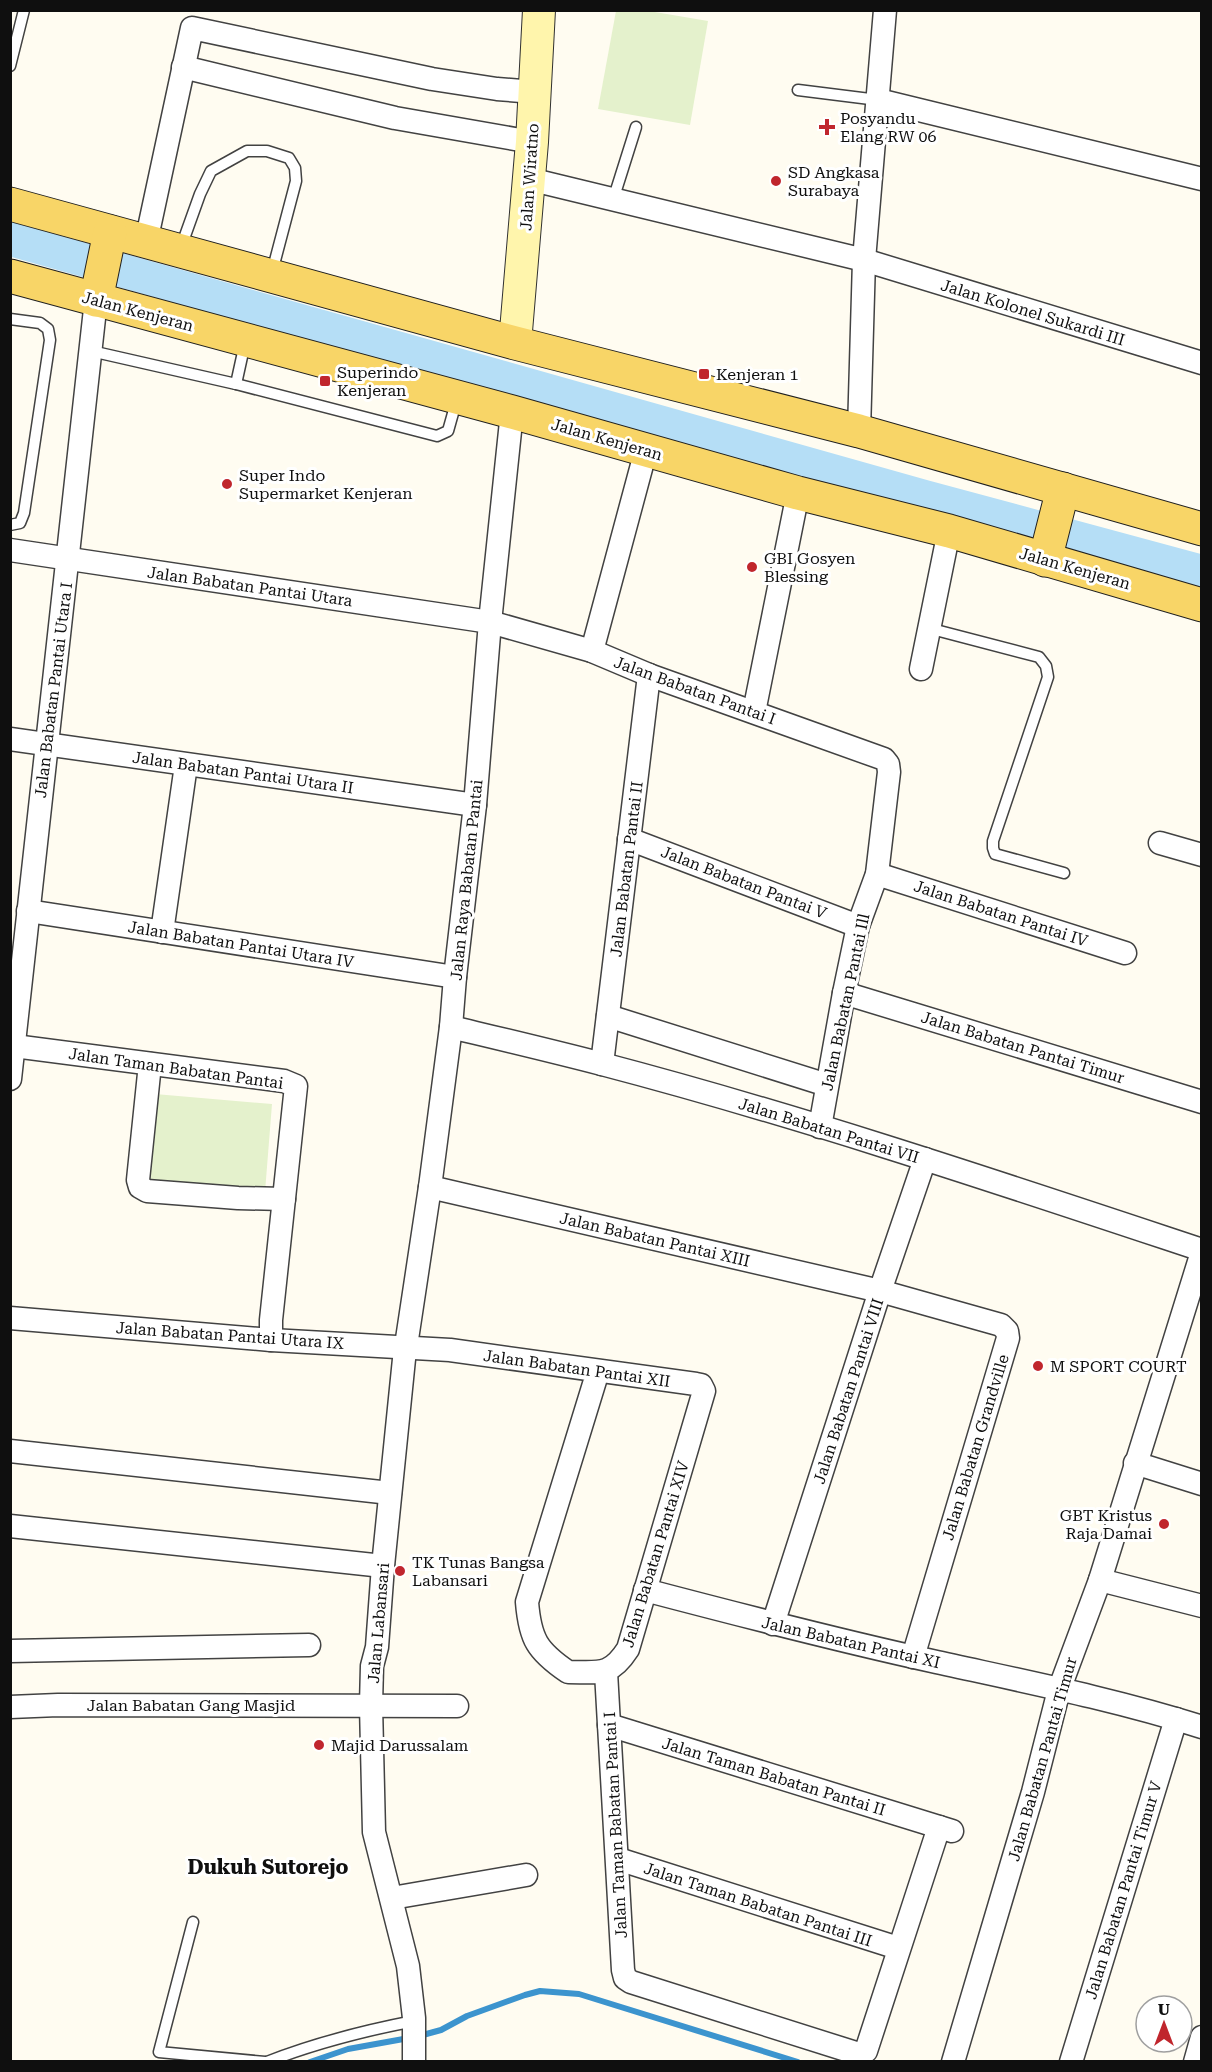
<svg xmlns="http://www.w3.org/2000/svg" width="1212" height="2072" viewBox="0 0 1212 2072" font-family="'Roboto Serif',serif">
	<rect width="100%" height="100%" fill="#fffcf1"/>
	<g fill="#e4f1cc">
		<path d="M616,11H649L708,21L690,125L598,109Z"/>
		<path d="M155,1094L272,1104L265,1192L147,1184Z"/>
	</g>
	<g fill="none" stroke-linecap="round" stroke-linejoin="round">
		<g stroke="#3c94ce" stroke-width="6">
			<path d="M419,2036L441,2030L467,2016L525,1995L540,1991L579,1994L798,2062"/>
			<path d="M310,2062L348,2049L409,2038"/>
		</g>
		<path stroke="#b5def6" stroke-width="34" d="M10,239L925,497L1202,572"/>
		<defs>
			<g id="lane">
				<path d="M10,66L24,10"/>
				<path d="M798,90L878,100"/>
				<path d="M613,200L636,127"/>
				<path d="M181,247L200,194L211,171L247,151H267L289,158L295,168L296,181L272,272"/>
				<path d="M10,319L40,323L48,329L50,340L24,513L20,523L10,525"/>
				<path d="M91,351L236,384L437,436L448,431L457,399"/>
				<path d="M236,384L245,343"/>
				<path d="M928,628L1039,657L1046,666L1048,677L993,841V848L995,854L1064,873"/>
				<path d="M193,1922L159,2052L265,2062"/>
				<path d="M267,2062C315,2043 363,2031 414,2021"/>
			</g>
			<g id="street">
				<path d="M183,67L395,118L532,142"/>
				<path d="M878,100L1202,179"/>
				<path d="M529,179L864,260L1202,363"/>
				<path d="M146,242L192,28L432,79L497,89L534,92"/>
				<path d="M859,431L864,260L885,10"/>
				<path d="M10,550L490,622L592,651L649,675L884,759L888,764L889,772L877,874L858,926L844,993L820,1127"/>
				<path d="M592,651L646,450"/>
				<path d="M921,669L949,531"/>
				<path d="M754,712L798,493"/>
				<path d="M10,739L475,805"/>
				<path d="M629,839L858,926"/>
				<path d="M1160,843L1202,855"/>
				<path d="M877,874L1125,953"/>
				<path d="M28,911L455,977"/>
				<path d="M162,932L186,765"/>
				<path d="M844,993L1202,1102"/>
				<path d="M608,1016L827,1085"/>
				<path d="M451,1027C501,1039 552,1051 602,1064C804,1117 1003,1184 1202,1250"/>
				<path d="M14,1046L284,1081L296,1086L271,1320V1340"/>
				<path d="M150,1064L138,1180L140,1187L147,1191L238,1198L284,1199"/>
				<path d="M602,1064L649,675"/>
				<path d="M10,1079L96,300"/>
				<path d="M430,1187L880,1291L1001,1325L1007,1331L1008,1338L913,1657"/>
				<path d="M10,1318L271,1340L450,1350L696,1384L701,1385L704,1391L628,1649C610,1677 599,1672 568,1672C537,1651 530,1639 527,1602L598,1371"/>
				<path d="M10,1451L390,1493"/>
				<path d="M1135,1463L1202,1484"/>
				<path d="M10,1526L383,1566"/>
				<path d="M1100,1580L1202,1606"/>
				<path d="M645,1590C740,1615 836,1640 932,1661C1022,1681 1114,1699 1202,1727"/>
				<path d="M773,1624L880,1291L925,1159"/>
				<path d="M10,1651L309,1645"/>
				<path d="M606,1672L623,1970L625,1978L631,1982L859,2054L866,2051L939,1827"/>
				<path d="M10,1707L58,1705L457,1706"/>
				<path d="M609,1725L952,1831"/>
				<path d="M618,1859L898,1948"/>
				<path d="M392,1898L526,1875"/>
				<path d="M414,2062V2018L408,1966L374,1832L371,1705L372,1666L377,1647L383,1566L404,1359L430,1187L451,1027L455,977L475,805L490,622L512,412"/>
				<path d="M953,2062L1033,1792L1059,1690L1100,1580L1202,1252"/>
				<path d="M1071,2062L1176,1719"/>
				<path d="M1195,2062L1202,2037"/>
			</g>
			<path id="secondary" d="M515,343L532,142L539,10"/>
			<g id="primary">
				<path d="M10,204L515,343L859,431L1202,529"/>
				<path d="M10,276L512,412L798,493L949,531L1202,605"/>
				<path d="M96,300L110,232"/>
				<path d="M1045,560L1063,489"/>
			</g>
		</defs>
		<use href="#lane" stroke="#424242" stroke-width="13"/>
		<use href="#street" stroke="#424242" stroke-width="25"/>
		<use href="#secondary" stroke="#313131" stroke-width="34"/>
		<use href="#primary" stroke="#202020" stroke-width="35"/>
		<use href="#lane" stroke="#fff" stroke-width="10"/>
		<use href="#street" stroke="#fff" stroke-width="22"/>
		<use href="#secondary" stroke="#fff5ac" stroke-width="32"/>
		<use href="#primary" stroke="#f8d567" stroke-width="33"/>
	</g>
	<g fill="#c0262d" stroke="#fff" stroke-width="2">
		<path d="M824 118h6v6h6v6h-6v6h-6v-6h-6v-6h6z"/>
		<circle cx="776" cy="181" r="6"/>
		<rect x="698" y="368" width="12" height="12" rx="3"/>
		<rect x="319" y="375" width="12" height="12" rx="3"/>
		<circle cx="227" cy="484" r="6"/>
		<circle cx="752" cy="567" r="6"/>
		<circle cx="1038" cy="1366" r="6"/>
		<circle cx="1164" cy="1524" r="6"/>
		<circle cx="400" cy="1571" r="6"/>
		<circle cx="319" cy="1745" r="6"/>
	</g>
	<g text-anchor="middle" stroke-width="6" stroke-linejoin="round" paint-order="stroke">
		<g font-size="16" fill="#0f0f0f" stroke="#fff" text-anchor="start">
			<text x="840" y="124">Posyandu<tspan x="840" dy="18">Elang RW 06</tspan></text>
			<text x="788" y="178">SD Angkasa<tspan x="788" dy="18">Surabaya</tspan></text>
			<text x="337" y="378">Superindo<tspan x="337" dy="18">Kenjeran</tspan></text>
			<text x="716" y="380">Kenjeran 1</text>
			<text x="239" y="481">Super Indo<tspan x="239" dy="18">Supermarket Kenjeran</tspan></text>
			<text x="764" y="564">GBI Gosyen<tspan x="764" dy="18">Blessing</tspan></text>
			<text x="1050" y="1372">M SPORT COURT</text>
			<text x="1152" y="1521" text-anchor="end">GBT Kristus<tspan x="1152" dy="18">Raja Damai</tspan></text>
			<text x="412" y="1568">TK Tunas Bangsa<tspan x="412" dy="18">Labansari</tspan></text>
			<text x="331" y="1751">Majid Darussalam</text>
		</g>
		<g font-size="16" fill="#0f0f0f" stroke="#fff">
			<text transform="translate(529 177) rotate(-86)" y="6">Jalan Wiratno</text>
			<text transform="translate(138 311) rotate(15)" y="6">Jalan Kenjeran</text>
			<text transform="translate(1033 312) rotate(17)" y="6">Jalan Kolonel Sukardi III</text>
			<text transform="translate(607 439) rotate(16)" y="6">Jalan Kenjeran</text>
			<text transform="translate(1075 568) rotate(16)" y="6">Jalan Kenjeran</text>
			<text transform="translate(250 586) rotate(8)" y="6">Jalan Babatan Pantai Utara</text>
			<text transform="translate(53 690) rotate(-83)" y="6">Jalan Babatan Pantai Utara I</text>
			<text transform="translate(695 690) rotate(20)" y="6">Jalan Babatan Pantai I</text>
			<text transform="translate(243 772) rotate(8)" y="6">Jalan Babatan Pantai Utara II</text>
			<text transform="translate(626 869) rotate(-83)" y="6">Jalan Babatan Pantai II</text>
			<text transform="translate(466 880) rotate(-84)" y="6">Jalan Raya Babatan Pantai</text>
			<text transform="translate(744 882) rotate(21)" y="6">Jalan Babatan Pantai V</text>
			<text transform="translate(1001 913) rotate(18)" y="6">Jalan Babatan Pantai IV</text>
			<text transform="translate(241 944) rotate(9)" y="6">Jalan Babatan Pantai Utara IV</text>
			<text transform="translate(845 1002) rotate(-78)" y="6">Jalan Babatan Pantai Ill</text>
			<text transform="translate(1023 1047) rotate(17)" y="6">Jalan Babatan Pantai Timur</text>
			<text transform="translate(176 1068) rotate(8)" y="6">Jalan Taman Babatan Pantai</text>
			<text transform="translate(829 1130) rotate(17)" y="6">Jalan Babatan Pantai VII</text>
			<text transform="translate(655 1239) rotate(13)" y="6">Jalan Babatan Pantai XIII</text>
			<text transform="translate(230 1335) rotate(4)" y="6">Jalan Babatan Pantai Utara IX</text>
			<text transform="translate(577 1368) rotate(8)" y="6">Jalan Babatan Pantai XII</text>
			<text transform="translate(848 1391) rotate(-72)" y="6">Jalan Babatan Pantai VIII</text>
			<text transform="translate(975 1447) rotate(-73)" y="6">Jalan Babatan Grandville</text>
			<text transform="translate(655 1554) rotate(-73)" y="6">Jalan Babatan Pantai XIV</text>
			<text transform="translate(378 1623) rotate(-85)" y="6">Jalan Labansari</text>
			<text transform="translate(851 1642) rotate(13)" y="6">Jalan Babatan Pantai XI</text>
			<text x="191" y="1711">Jalan Babatan Gang Masjid</text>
			<text transform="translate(1042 1759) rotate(-74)" y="6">Jalan Babatan Pantai Timur</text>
			<text transform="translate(774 1776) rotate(17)" y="6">Jalan Taman Babatan Pantai II</text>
			<text transform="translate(615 1825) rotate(-93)" y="6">Jalan Taman Babatan Pantai I</text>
			<text transform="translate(1123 1890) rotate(-73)" y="6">Jalan Babatan Pantai Timur V</text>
			<text transform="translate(758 1904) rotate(18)" y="6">Jalan Taman Babatan Pantai III</text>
		</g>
		<g font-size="20" font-weight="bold" fill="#0f0f0f" stroke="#fff">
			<text x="268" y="1874">Dukuh Sutorejo</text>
		</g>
	</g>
	<rect width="1212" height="2072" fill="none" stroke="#0f0f0f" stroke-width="24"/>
	<g transform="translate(1164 2024)"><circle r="28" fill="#ffffff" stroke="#9f9f9f" stroke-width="1.5"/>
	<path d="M0-4.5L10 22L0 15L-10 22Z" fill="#c0262d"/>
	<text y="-9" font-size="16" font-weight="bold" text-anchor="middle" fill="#0f0f0f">U</text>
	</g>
</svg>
